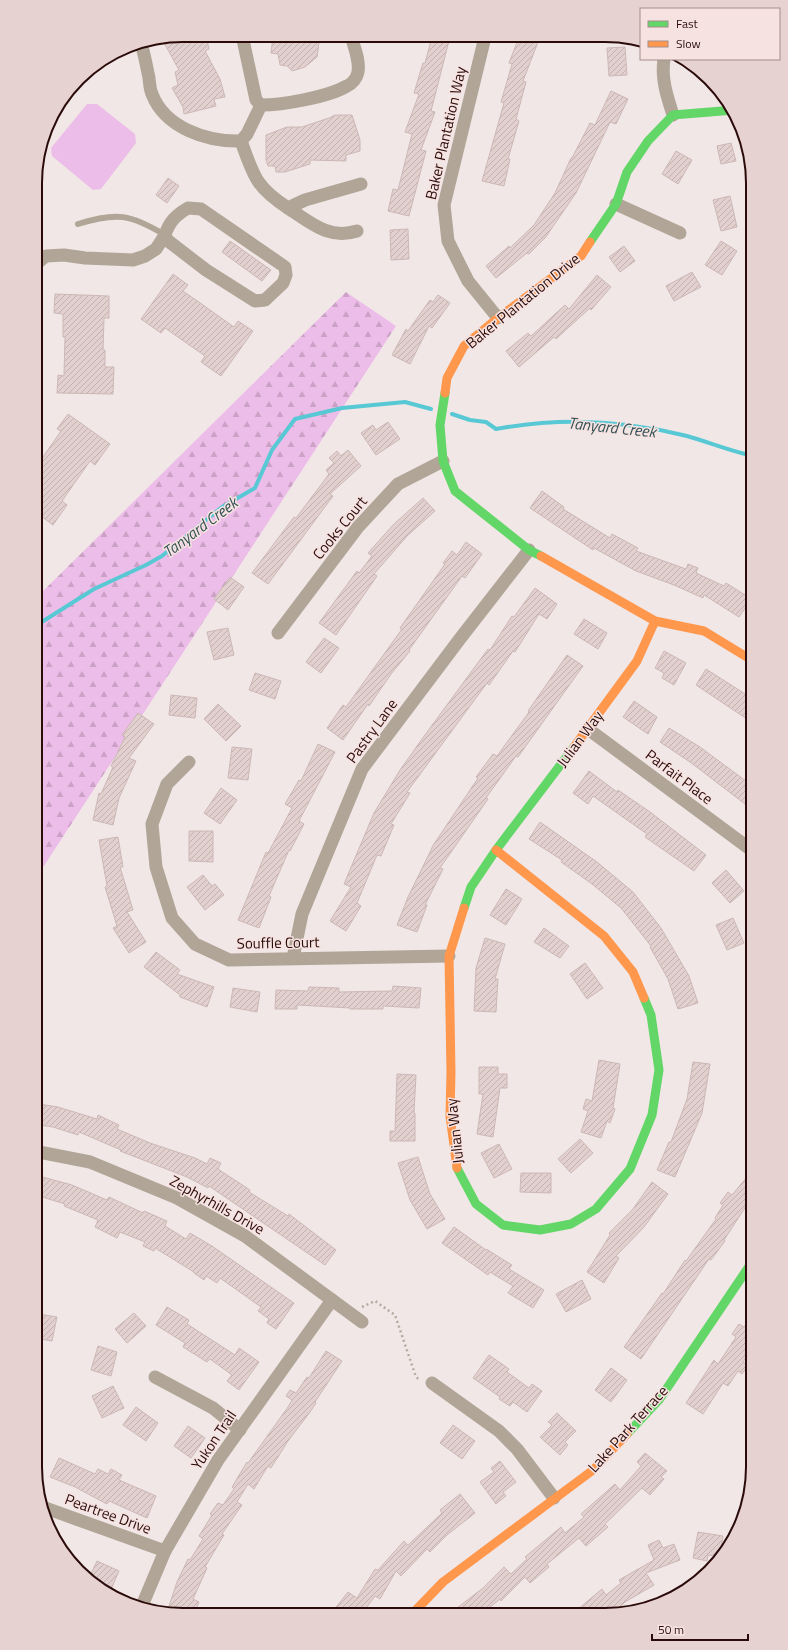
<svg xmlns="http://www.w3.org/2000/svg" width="788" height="1650" viewBox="0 0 788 1650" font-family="'Titillium Web',sans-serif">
	<defs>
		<pattern id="forest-firs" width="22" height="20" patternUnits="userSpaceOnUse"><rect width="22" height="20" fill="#edbde9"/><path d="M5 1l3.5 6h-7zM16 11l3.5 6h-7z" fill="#cba1c6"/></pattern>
		<pattern id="building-hatch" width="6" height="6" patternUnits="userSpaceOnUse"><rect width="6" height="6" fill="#e2d0ce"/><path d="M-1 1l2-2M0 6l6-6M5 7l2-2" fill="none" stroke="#c2b1b0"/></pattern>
	</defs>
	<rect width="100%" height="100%" fill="#f1e7e6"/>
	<path fill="url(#forest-firs)" d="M346,292L396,326L38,875L37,597Z"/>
	<path fill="#edbde9" d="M87,104H97L135,134L136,143L101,189L93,190L52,156L51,148Z"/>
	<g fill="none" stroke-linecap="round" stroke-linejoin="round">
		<g stroke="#58c9d4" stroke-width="4">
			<path d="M452,414L470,420L486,422L496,429C560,417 624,420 687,436C708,442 728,450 749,455"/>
			<path d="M37,625L94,589L146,565L162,556L222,507L255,488L272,450L295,419L342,408L405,402L431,409"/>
		</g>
	</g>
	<g fill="url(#building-hatch)" stroke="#ccb8b6">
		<path d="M183,35H206L209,49L205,51L220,79L225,97L214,99L216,106L184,114L183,107L172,88L178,85L175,72L179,70L162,39Z"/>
		<path d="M273,36H320L317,57L305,67L292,71L287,66L280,65L278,54L271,53Z"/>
		<path d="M432,37H450L431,111L435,112L421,150L426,151L409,216L388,211L393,189L398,190L412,134L405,132L419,94L414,93L423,63H425Z"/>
		<path d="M519,37H525L538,42L523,81L526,82L516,119L519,121L508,159H510L504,186L482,181L504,103L501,102L512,64L509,63Z"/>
		<path d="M625,47L627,75L609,76L607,48Z"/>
		<path d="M611,91L628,99L616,124L610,122L576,193L545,238L529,254L527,253L496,278L486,266L509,246L510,248L534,225L555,193L571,158H572L590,123L595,125Z"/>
		<path d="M335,115H352L360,140V151L346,155V161L310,160V164L285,172H276L275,166H268L266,160V135L287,127H302L329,118Z"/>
		<path d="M731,143L736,161L721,164L717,146Z"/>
		<path d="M676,151L692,160L678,184L662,174Z"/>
		<path d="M168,178L179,186L167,203L156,195Z"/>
		<path d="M730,196L737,227L721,231L713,200Z"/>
		<path d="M408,229L409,259L391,260L390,230Z"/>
		<path d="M230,241L271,270L262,281L222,252Z"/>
		<path d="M721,241L737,251L722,275L705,265Z"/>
		<path d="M624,246L635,261L620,272L609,257Z"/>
		<path d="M692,272L701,287L674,301L666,286Z"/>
		<path d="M173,274L188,285L183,291L203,305L234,327L238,321L253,331L221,376L201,362L205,356L165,328L161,333L141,319Z"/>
		<path d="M597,275L611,287L591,310L590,308L556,339L554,337L519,367L506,351L528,333L531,336L565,305L569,309Z"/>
		<path d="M55,294L109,296V318H104L103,350H105V367H114L113,394L57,393L58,375L64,376L65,337H63V314L54,313Z"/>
		<path d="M438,295L450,303L432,328L429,326L410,364L392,355L406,329L408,331L430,300L433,302Z"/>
		<path d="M68,414L110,444L95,465L90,461L62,501L67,505L53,525L37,513L36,467L61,431L57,429Z"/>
		<path d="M388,422L400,439L376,455L361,433L373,425L376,430Z"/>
		<path d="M348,450L361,466L330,494L333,496L268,584L252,573L294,517L296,518L329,474L326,470L334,463L329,458L337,451L341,456Z"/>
		<path d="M542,491L564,507L563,509L610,538L612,534L638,548L636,551L686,569L688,564L698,568L696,573L724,586L726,583L750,598V601L739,617L704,595L703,598L674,585L636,571L594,548L593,550L530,508Z"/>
		<path d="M423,498L435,511L407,536L374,574L377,576L336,635L319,623L357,571L359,573L372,556L368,553L394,524Z"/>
		<path d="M466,542L482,554L465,578L462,576L409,650L410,651L391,674L369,706L368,704L343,740L327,728L343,705L346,707L402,629L400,628L445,564L443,563L452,551L457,555Z"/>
		<path d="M230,577L244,587L228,610L214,599Z"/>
		<path d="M535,588L557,604L547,619L539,614L515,652L513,651L489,685L487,683L407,792L410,793L391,824L394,825L381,856L377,855L357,903L361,906L346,931L330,921L351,887L344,884L374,813L400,770L422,739L488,649L490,650L512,616L514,617Z"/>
		<path d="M584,619L607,633L598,649L574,634Z"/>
		<path d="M228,628L234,655L214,660L207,632Z"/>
		<path d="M324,638L339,648L321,673L306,662Z"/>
		<path d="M664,651L686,663L674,685L662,678L664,673L655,668Z"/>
		<path d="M567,655L583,666L518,757L516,756L486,798L488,799L440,868L443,869L425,905H427L417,932L397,925L408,897L432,848V847L478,778L476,777L493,754L497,756L529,712L528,711Z"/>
		<path d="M706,669L750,697V721L696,685Z"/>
		<path d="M255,673L281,681L275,699L249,690Z"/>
		<path d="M171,695L197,698L195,718L169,715Z"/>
		<path d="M634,701L657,717L648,734L623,717Z"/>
		<path d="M218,704L241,726L226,741L204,719Z"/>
		<path d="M138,713L154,724L129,758L136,761L119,798L113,825L93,820L99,793L101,794L113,767L111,766L125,737L122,735Z"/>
		<path d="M669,728L700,747L750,784V796L745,804L690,762L660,742Z"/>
		<path d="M318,744L335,752L299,821L304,824L290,851L289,850L269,896L271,897L259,928L238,920L266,852L268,853L292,808L285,804L299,780L301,781Z"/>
		<path d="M232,747L252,749L248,780L228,778Z"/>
		<path d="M589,771L617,792L618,790L650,812L706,855L694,871L645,837L647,834L593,796L588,804L573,793Z"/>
		<path d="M221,788L237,800L220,824L204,813Z"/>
		<path d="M540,822L597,862L633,892L661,928L689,976L698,1003L678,1009L668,979L650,947L651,946L621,908L592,884L561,862L562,860L529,839Z"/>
		<path d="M189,831H213V862L189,861Z"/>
		<path d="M118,837L123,867H120L133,910L127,912L146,942L129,953L113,928L117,926L105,887L107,886L99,840Z"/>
		<path d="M726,870L744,891L730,903L712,883Z"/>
		<path d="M203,875L212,886L215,884L224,895L205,910L187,887Z"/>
		<path d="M506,889L522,899L506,925L490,915Z"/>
		<path d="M733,918L744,943L727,950L716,925Z"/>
		<path d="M544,928L569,946L560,958L534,942Z"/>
		<path d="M485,938L505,944L495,979H498L496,1012L474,1011L476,968Z"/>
		<path d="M156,952L180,970L177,974L214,987L207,1007L180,997V995L144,967Z"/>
		<path d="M585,963L603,988L587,999L570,974Z"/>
		<path d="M393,986L421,988L419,1008L383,1006V1009H350V1008L297,1005V1009H275L276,990L308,991L309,987L339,988V992L392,991Z"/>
		<path d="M233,988L260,992L257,1012L230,1007Z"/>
		<path d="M599,1060L620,1064L613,1108L615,1109L610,1123L607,1121L601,1138L581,1132L588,1111L583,1109L586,1099L592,1101Z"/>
		<path d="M693,1062L710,1064L702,1113L675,1177L657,1170L669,1142H671L687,1099Z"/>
		<path d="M479,1067H498V1074H507V1088H500L493,1137L477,1134L483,1094H479Z"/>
		<path d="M397,1074L416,1075L414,1113H415V1141H390V1131H395Z"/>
		<path d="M39,1104L58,1107L97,1119L98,1115L119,1125L117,1129L150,1143L195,1158L207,1164L210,1158L221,1163L218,1169L250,1190L249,1192L288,1216L289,1214L336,1250L325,1265L209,1186L208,1188L187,1177L120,1151L121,1150L79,1132L78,1135L53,1127L39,1125Z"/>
		<path d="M580,1139L593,1153L571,1173L558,1159Z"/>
		<path d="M499,1144L512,1169L494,1178L481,1153Z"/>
		<path d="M418,1157L430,1194L445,1219L427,1229L410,1200L398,1163Z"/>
		<path d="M752,1171V1197L724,1240L725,1241L711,1260L709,1259L641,1359L624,1347L662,1293L663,1294L685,1260L686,1261L716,1219L715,1218L723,1205L720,1203L728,1192L732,1195Z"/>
		<path d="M521,1173H551V1193L520,1192Z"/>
		<path d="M39,1176L72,1185L107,1200L109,1197L143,1213L144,1211L167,1221L165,1226L186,1239L190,1233L212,1246L294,1303L276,1329L267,1323L269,1319L258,1311L261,1307L220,1278L217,1283L206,1276L204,1280L194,1273V1272L155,1248L154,1251L143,1246L145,1242L120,1232L117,1238L95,1227L98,1220L64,1206L65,1204L39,1196Z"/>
		<path d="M652,1182L668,1194L644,1227L616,1256L619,1258L604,1283L587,1272L610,1235L609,1233L633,1209Z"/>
		<path d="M454,1227L486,1250V1249L512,1265L509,1269L544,1290L533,1308L508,1293L513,1286L490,1272L488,1275L442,1243Z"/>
		<path d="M582,1280L591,1299L566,1312L556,1294Z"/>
		<path d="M167,1307L189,1320L187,1324L235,1355L239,1348L259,1362L239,1390L227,1381L232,1375L210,1359L207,1362L183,1347L185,1343L156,1325Z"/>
		<path d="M134,1313L146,1326L127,1343L115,1329Z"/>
		<path d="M39,1314L57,1317L52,1341L40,1339Z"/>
		<path d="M752,1315V1349L743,1362L748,1365L742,1374L738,1371L728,1386L723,1383L703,1414L686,1403L714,1360L718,1364L736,1337L732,1334L739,1324L744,1327Z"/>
		<path d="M98,1346L117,1352L111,1376L91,1370Z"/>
		<path d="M326,1351L342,1361L315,1402L316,1403L310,1412L288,1441L271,1468L268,1466L254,1489L248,1484L237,1502L242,1505L222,1534L224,1535L205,1567L207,1568L193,1599L199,1602L195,1612H167L177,1582L188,1559L190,1560L203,1539L199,1536L212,1515L210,1514L218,1503L223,1505L234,1489L232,1487L247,1462L248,1463L288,1407L292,1400L286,1396L290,1390L296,1393L307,1377L309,1378Z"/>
		<path d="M489,1355L509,1369L507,1372L529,1388L532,1384L542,1391L527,1412L513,1402L510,1406L499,1399L500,1397L473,1378Z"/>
		<path d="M611,1368L627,1380L611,1402L595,1390Z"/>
		<path d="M113,1386L124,1408L102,1418L92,1396Z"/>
		<path d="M136,1407L158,1423L146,1441L123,1425Z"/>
		<path d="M557,1413L576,1431L565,1442L568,1445L560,1455L540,1437L552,1425L548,1422Z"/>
		<path d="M453,1425L475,1441L462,1459L440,1443Z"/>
		<path d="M188,1426L205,1438L191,1458L174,1446Z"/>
		<path d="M645,1453L667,1471L661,1477L664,1479L650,1495L642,1488L605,1524L608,1527L586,1546L579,1538L547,1564L549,1567L530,1583L525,1577L501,1601L500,1599L485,1611H453L483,1588L504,1567L511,1574L527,1559L525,1557L561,1527L565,1533L584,1517L581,1514L615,1484L620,1490L641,1466L637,1462Z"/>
		<path d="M59,1458L95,1474L98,1469L108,1474L111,1469L122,1475L119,1480L156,1496L147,1518L109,1501L107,1504L75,1487L50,1477Z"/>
		<path d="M500,1461L516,1482L503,1492L506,1496L496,1504L480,1482L494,1472L491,1468Z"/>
		<path d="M460,1494L475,1513L447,1535L430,1552L427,1549L401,1576L396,1571L380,1599L375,1596L364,1611H333L348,1592L357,1598L375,1569L378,1570L404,1541L408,1545L442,1513L440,1510Z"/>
		<path d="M698,1532L723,1536L719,1557L708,1555L707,1561L693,1558Z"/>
		<path d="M659,1540L663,1548L674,1544L680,1560L646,1573L654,1585L625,1602L616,1610H577L602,1589L606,1595L621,1583L619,1580L654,1560L648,1545Z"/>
		<path d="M97,1561L119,1571L109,1594L88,1580Z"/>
	</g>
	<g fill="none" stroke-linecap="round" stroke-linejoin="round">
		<path stroke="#b4aba0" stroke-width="2.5" stroke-dasharray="2 3" stroke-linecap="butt" d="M362,1307L375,1301L395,1315L416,1377L420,1380"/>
		<path stroke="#b0a596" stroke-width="6" d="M78,224C117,212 130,214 165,235"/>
		<g stroke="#b0a596" stroke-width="13">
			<path d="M242,35L256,100L261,105C283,105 328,97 347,86C352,84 357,78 358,72C360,60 354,47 351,36"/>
			<path d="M485,37L444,205L448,241L468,281L498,318"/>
			<path d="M141,43C144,53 146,63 148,73C150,80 149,88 152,94C165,128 207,142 241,141L247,134L261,105"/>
			<path d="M664,59C661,79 667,96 673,115"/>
			<path d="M241,141C254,177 256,187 288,208L305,200L361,184"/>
			<path d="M616,204L680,233"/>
			<path d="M188,208L201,209L285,267L286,275L283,283L265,300L255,301L206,270L167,240L165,235C169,222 176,215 188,208Z"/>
			<path d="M288,208C311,223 329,240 357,231"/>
			<path d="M36,264L46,256L64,255L85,258L133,260L145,256L156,249L165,235"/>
			<path d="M278,633L358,527L398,484L443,461"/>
			<path d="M588,729L750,849"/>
			<path d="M189,762L167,784L152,824L156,867L172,918L195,944L229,960L449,956"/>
			<path d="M293,958L302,914L362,769L459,640L529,550"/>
			<path d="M39,1152L90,1162L177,1198L245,1236L362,1322"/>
			<path d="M155,1377L213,1408L240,1430"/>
			<path d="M432,1383L499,1431L517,1449L554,1498"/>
			<path d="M40,1506L165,1551"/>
			<path d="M141,1608L165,1551L218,1460L332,1300"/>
		</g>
		<g stroke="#63d668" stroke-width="9">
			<path d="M590,242L616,204L627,172L648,141L673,115L734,110"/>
			<path d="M445,393L440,425L443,461L455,491L529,550L541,556"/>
			<path d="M464,908L471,887L496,850L574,747"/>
			<path d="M457,1168L476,1204L503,1225L540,1230L571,1224L596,1209L630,1169L652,1115L659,1070L651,1015L644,998"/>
			<path d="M627,1434L659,1400L752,1262"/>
		</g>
		<g stroke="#ff974d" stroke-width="9">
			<path d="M445,393L447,378L464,346L498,318L581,256L590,242"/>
			<path d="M541,556L655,621L704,631L750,659"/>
			<path d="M574,747L637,661L655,621"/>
			<path d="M496,850L604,936L633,972L644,998"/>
			<path d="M457,1168L450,1116L451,1072L449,956L464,908"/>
			<path d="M415,1611L443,1582L593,1470L627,1434"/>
		</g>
	</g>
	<g text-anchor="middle" stroke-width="3" stroke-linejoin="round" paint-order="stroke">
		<g font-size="15" fill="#2a0b09" stroke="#f6e3e1">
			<text transform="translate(446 133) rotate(-77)" y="5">Baker Plantation Way</text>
			<text transform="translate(523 301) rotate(-39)" y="5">Baker Plantation Drive</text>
			<text transform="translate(340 528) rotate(-51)" y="5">Cooks Court</text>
			<text transform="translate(372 731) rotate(-54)" y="5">Pastry Lane</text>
			<text transform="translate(580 739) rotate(-53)" y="5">Julian Way</text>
			<text transform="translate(679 777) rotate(37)" y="5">Parfait Place</text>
			<text transform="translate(278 943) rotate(-1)" y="5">Souffle Court</text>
			<text transform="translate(455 1131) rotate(-96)" y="5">Julian Way</text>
			<text transform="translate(217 1205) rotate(29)" y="5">Zephyrhills Drive</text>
			<text transform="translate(628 1429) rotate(-48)" y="5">Lake Park Terrace</text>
			<text transform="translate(214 1440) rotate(-56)" y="5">Yukon Trail</text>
			<text transform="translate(108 1514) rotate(20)" y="5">Peartree Drive</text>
		</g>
		<g font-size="16" font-style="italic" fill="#345256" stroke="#f6e3e1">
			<text transform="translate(612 427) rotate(6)" y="6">Tanyard Creek</text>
			<text transform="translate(200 527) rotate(-37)" y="6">Tanyard Creek</text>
		</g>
	</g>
	<path d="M0 0H788V1650H0ZM183 42H605A141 141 0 0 1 746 183V1467A141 141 0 0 1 605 1608H183A141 141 0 0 1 42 1467V183A141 141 0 0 1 183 42Z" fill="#e6d2d0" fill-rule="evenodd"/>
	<path fill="none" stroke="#2a0b09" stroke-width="2" d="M183 42H605A141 141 0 0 1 746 183V1467A141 141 0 0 1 605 1608H183A141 141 0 0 1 42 1467V183A141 141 0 0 1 183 42Z"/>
	<rect x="640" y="8" width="140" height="52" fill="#f6e3e1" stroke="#a48d8b"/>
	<rect x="648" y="21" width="20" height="6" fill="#63d668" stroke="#a48d8b"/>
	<text x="676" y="28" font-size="12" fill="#2a0b09">Fast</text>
	<rect x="648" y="41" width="20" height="6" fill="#ff974d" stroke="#a48d8b"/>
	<text x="676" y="48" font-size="12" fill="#2a0b09">Slow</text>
	<path d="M652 1634v6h96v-6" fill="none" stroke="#2a0b09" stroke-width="2"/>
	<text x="658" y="1634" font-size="12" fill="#2a0b09" stroke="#f6e3e1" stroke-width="3" paint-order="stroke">50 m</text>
</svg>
